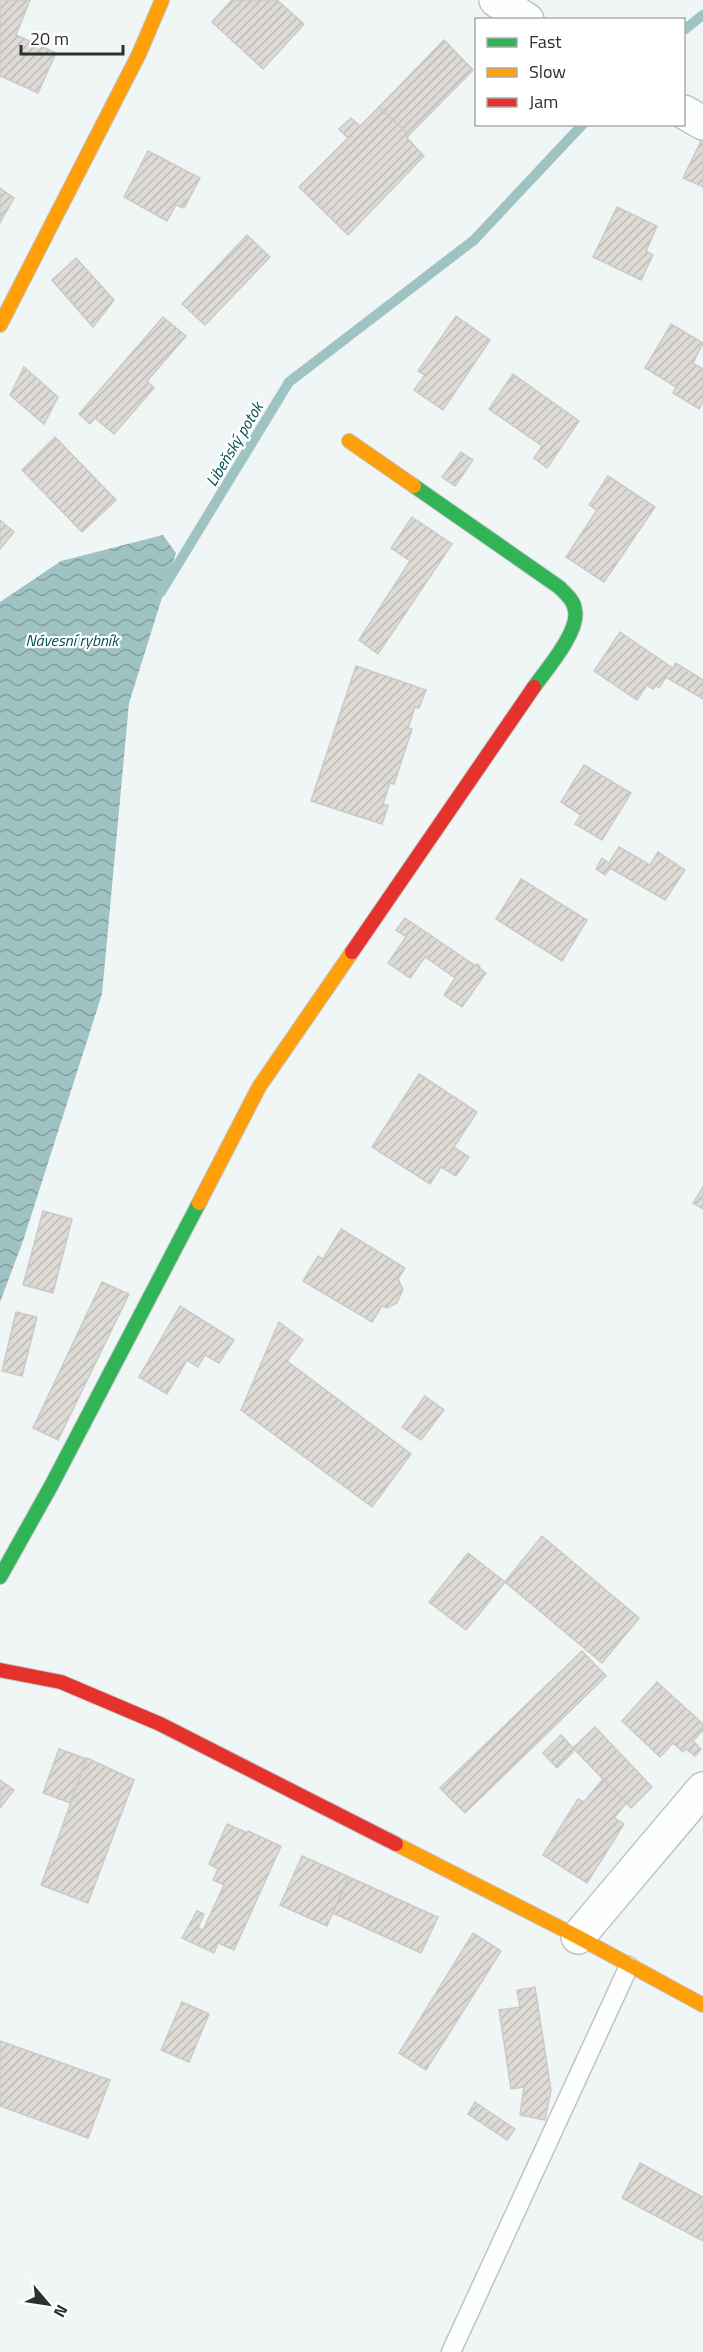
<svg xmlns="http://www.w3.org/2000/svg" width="703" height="2352" viewBox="0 0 703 2352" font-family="'Titillium Web',sans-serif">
	<defs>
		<pattern id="water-waves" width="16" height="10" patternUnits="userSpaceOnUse" patternTransform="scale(1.5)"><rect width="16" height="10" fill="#9fc3c2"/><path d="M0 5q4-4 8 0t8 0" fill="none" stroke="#829f9e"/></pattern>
		<pattern id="building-hatch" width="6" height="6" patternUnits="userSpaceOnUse" patternTransform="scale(1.5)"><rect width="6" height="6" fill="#dedad5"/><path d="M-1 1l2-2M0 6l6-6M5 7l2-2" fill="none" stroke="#bfbbb7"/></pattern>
	</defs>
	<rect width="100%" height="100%" fill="#f0f6f6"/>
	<path fill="url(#water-waves)" d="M163,535L176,553L129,703L102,994L23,1241L0,1302V602L61,561Z"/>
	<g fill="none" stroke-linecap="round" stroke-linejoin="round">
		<g stroke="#9fc3c2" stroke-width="10">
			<path d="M684,30L703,15"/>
			<path d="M161,592L289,382L474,240L583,124"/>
		</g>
	</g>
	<g fill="url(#building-hatch)" stroke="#cacbc9" stroke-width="1.5">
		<path d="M0,0H30L16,35L56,53L38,93L0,76Z"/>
		<path d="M232,0H277L304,24L263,69L212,22Z"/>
		<path d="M444,40L473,70L409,135L379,107Z"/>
		<path d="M379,107L409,135L407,138L424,156L348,235L299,187L348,138L339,129L351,118L360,126Z"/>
		<path d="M701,141L703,142V187L683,178Z"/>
		<path d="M148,151L200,178L184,208L176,205L167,221L124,197Z"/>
		<path d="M0,188L14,198L0,223Z"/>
		<path d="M617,207L657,226L646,251L653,255L641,280L593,257Z"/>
		<path d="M247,235L270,257L205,325L182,304Z"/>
		<path d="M76,258L114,300L93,327L52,280Z"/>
		<path d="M456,316L490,340L443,410L414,390L425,375L418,371Z"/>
		<path d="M163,317L186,336L147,381L154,388L114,434L95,418L90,424L79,414Z"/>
		<path d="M671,324L703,343L693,363L703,369V402L699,409L673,393L676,387L645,368Z"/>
		<path d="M24,367L58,397L44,424L10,395Z"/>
		<path d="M513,374L579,421L547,468L534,458L542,446L489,409Z"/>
		<path d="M55,437L116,500L82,532L22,470Z"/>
		<path d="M461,452L473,460L455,486L442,477Z"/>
		<path d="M608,476L655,507L604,582L566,557L597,510L589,505Z"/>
		<path d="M412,517L452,544L378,654L359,640L410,561L391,548Z"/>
		<path d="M0,520L14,532L0,549Z"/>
		<path d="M620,632L673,668L676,663L703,680V699L666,677L659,688L656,686L653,689L647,685L637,700L594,671Z"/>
		<path d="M356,666L426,690L419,708L415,707L408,728L412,729L394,784L390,783L383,804L388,806L382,824L311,801Z"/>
		<path d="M584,765L631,793L602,840L575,824L581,815L561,802Z"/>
		<path d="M619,847L650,865L658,852L685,870L665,900L610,868L605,875L596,869L602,858L609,863Z"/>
		<path d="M521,879L587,920L562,961L496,919Z"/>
		<path d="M405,918L476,966L477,964L480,966L478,967L486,973L462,1007L444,995L455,978L425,957L410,978L388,963L406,937L396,930Z"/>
		<path d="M419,1074L477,1112L454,1147L469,1157L456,1176L441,1167L430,1184L372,1147Z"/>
		<path d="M703,1187V1209L693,1203Z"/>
		<path d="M43,1211L72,1219L53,1293L23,1285Z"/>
		<path d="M341,1229L405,1268L398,1279L403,1289L397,1303L387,1308L382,1306L372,1322L303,1281L318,1256L323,1259Z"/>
		<path d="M102,1282L129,1294L58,1440L33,1428Z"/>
		<path d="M180,1306L234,1340L219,1363L205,1355L198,1367L187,1360L167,1394L139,1377Z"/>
		<path d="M16,1312L37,1317L22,1376L2,1371Z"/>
		<path d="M279,1322L303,1340L287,1361L411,1454L372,1507L241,1410Z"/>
		<path d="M425,1396L444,1410L421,1440L402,1427Z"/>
		<path d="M542,1536L639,1618L602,1663L505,1582Z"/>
		<path d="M468,1553L505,1582L466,1630L429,1602Z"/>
		<path d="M582,1651L606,1676L465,1813L440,1788Z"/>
		<path d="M657,1682L703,1724V1730L693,1741L701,1749L695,1756L686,1749L683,1752L673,1743L660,1757L622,1721Z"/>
		<path d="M595,1727L652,1787L631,1808L573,1748Z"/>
		<path d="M561,1735L573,1748V1752L557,1768L543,1753Z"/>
		<path d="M59,1749L87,1759L71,1803L43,1793Z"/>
		<path d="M87,1758L134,1780L88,1903L41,1885Z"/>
		<path d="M603,1779L626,1803L614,1818L624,1824L587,1883L543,1855L578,1799L584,1802Z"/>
		<path d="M0,1780L14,1790L0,1808Z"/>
		<path d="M227,1824L247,1833L248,1831L281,1846L234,1950L218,1943L214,1953L182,1938L197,1911L204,1914L198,1928L203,1930L224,1885L213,1880L218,1869L209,1864Z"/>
		<path d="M302,1856L349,1877L327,1926L280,1905Z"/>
		<path d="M349,1877L438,1917L421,1953L333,1913Z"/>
		<path d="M473,1933L501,1951L426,2070L399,2053Z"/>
		<path d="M535,1987L551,2090L545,2120L520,2115L524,2087L511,2089L499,2010L520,2007L517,1990Z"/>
		<path d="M182,2002L209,2014L189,2062L161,2050Z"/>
		<path d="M0,2041L110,2080L88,2138L0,2106Z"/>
		<path d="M475,2102L515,2129L507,2140L468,2114Z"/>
		<path d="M640,2163L703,2197V2241L622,2198Z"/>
	</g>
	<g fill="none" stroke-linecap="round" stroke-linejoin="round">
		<defs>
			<path id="lane" d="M451,2352L629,1966"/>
			<g id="street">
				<path d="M496,0L527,20"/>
				<path d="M684,112L703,123"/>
				<path d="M578,1937L703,1789"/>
			</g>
			<g id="fast">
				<path d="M414,486L559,587C565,593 574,600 575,610C580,631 546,670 534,687"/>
				<path d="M0,1577L51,1486L199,1203"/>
			</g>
			<g id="slow">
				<path d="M0,325L139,54L162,0"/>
				<path d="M349,441L414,486"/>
				<path d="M199,1203L259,1087L352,952"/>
				<path d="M396,1844L578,1937L703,2005"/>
			</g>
			<g id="jam">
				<path d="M352,952L534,687"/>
				<path d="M0,1670L61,1682L160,1724L396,1844"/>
			</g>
		</defs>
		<use href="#lane" stroke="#bfc4c3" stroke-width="21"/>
		<use href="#street" stroke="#bfc4c3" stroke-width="36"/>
		<use href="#fast" stroke="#bfc4c3" stroke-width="16"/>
		<use href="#slow" stroke="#bfc4c3" stroke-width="16"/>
		<use href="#jam" stroke="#bfc4c3" stroke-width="16"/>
		<use href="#lane" stroke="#fdfefe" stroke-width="18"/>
		<use href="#street" stroke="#fdfefe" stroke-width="33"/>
		<use href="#fast" stroke="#30b455" stroke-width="14"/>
		<use href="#slow" stroke="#ff9f0a" stroke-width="14"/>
		<use href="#jam" stroke="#e5322d" stroke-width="14"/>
	</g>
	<g text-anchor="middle" stroke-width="4.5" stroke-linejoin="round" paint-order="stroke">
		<g font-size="16" font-style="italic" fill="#004e4e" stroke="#fff">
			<text transform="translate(234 444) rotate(-59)" y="6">Libeňský potok</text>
			<text x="72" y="646">Návesní rybník</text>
		</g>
	</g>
	<rect x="475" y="18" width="210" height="108" fill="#ffffff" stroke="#abacac" stroke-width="1.5"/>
	<rect x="487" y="38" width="30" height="9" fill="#30b455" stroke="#abacac" stroke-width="1.5"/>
	<text x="529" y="48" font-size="18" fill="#2c3030">Fast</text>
	<rect x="487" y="68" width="30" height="9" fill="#ff9f0a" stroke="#abacac" stroke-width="1.5"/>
	<text x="529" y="78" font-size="18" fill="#2c3030">Slow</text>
	<rect x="487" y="98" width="30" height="9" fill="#e5322d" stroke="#abacac" stroke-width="1.5"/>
	<text x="529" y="108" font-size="18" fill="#2c3030">Jam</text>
	<g transform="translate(48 2304) rotate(119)" stroke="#ffffff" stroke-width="4.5" paint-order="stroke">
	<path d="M0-4.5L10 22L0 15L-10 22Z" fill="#2c3030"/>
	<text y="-9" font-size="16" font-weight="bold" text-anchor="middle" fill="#2c3030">N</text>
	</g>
	<path d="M21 45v9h102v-9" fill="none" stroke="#2c3030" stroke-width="3"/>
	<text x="30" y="45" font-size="18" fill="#2c3030" stroke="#ffffff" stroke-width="4.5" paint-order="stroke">20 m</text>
</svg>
